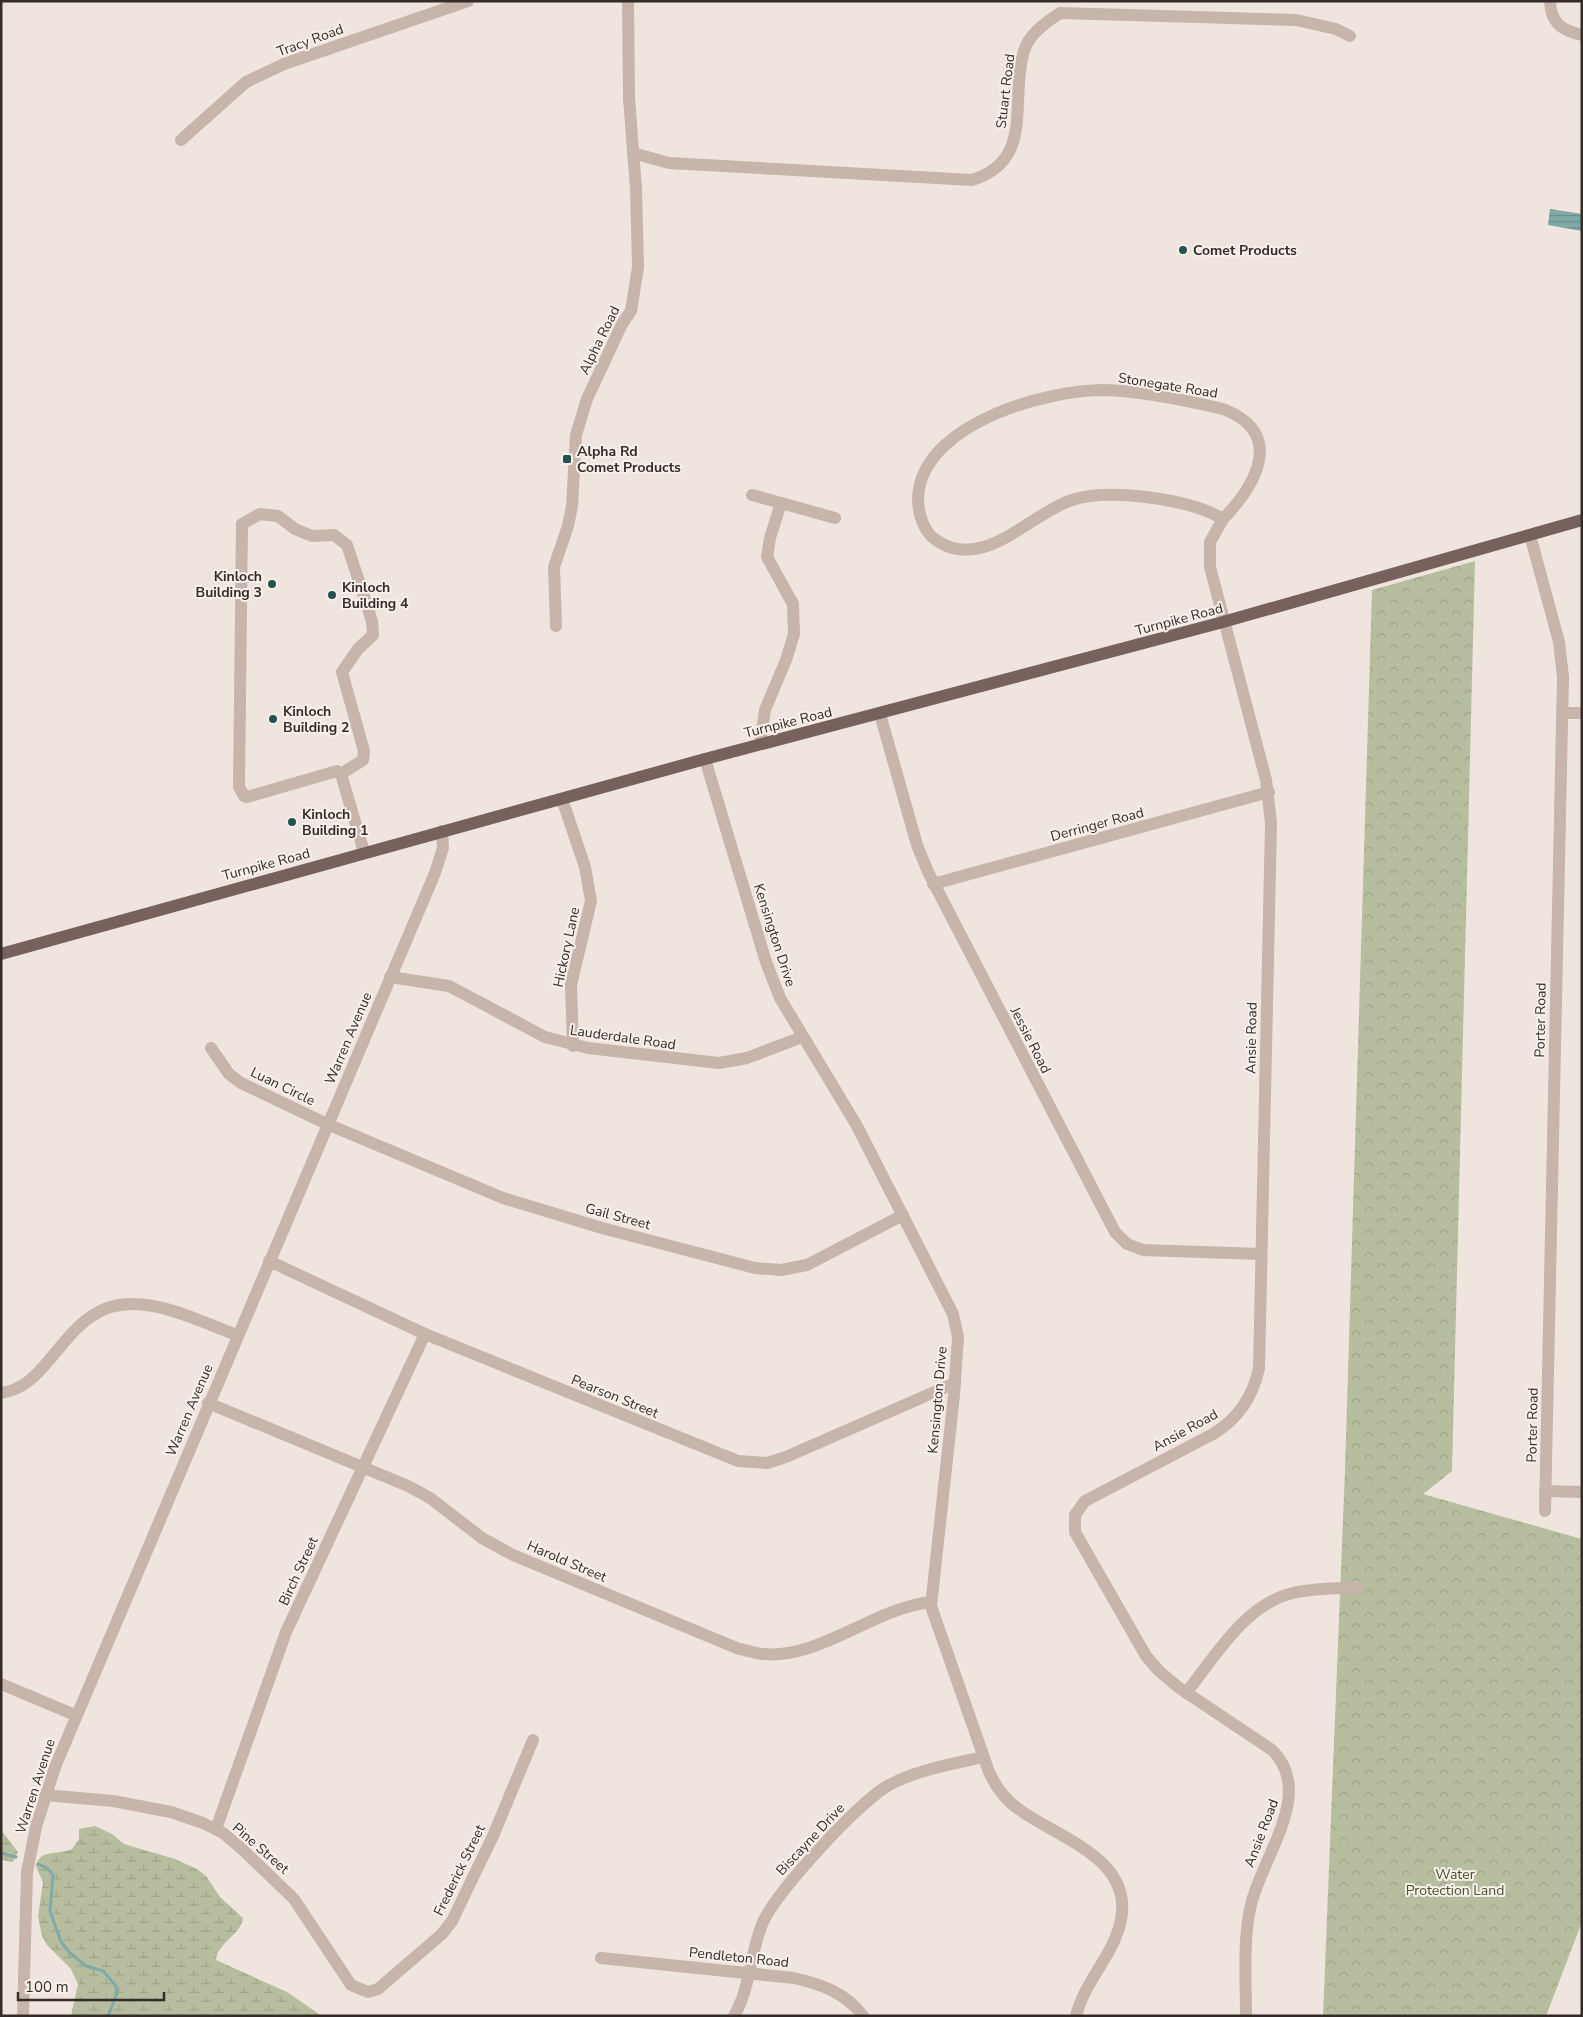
<svg xmlns="http://www.w3.org/2000/svg" width="1583" height="2017" viewBox="0 0 1583 2017" font-family="'Nunito Sans',sans-serif">
	<defs>
		<pattern id="forest-crowns" width="20" height="18" patternUnits="userSpaceOnUse" patternTransform="scale(1.25)"><rect width="20" height="18" fill="#b7be9f"/><path d="M2 6a3 3 0 1 1 6 0M12 15a3 3 0 1 1 6 0" fill="none" stroke="#9ea389"/></pattern>
		<pattern id="wetland-marsh" width="20" height="14" patternUnits="userSpaceOnUse" patternTransform="scale(1.25)"><rect width="20" height="14" fill="#b7be9f"/><path d="M1 5h8M5 5V1M11 12h8M15 12V8" fill="none" stroke="#9ea389"/></pattern>
		<pattern id="water-rules" width="6" height="5" patternUnits="userSpaceOnUse" patternTransform="scale(1.25)"><rect width="6" height="5" fill="#7faaa7"/><path d="M0 2.5h6" fill="none" stroke="#698b88"/></pattern>
	</defs>
	<rect width="100%" height="100%" fill="#f0e5de"/>
	<path fill="url(#forest-crowns)" d="M1475,561L1452,1471L1423,1494L1582,1539V1922L1546,2016H1323L1345,1470L1372,590Z"/>
	<g fill="url(#wetland-marsh)">
		<path d="M95,1826L112,1834L124,1844L175,1859L197,1869L206,1876L220,1897L243,1918C241,1935 218,1942 216,1960L287,1992L322,2016H71L78,1984L71,1969L47,1945L42,1936L38,1916L43,1883L36,1866C39,1849 59,1855 72,1849L79,1839V1829Z"/>
		<path d="M1,1830L18,1852L13,1862L1,1860Z"/>
	</g>
	<path fill="url(#water-rules)" d="M1550,209L1582,214V231L1548,225Z"/>
	<g fill="none" stroke-linecap="round" stroke-linejoin="round">
		<g stroke="#7faaa7" stroke-width="3">
			<path d="M1,1853L16,1857"/>
			<path d="M38,1864L47,1868L53,1875L50,1911L61,1942L69,1952L86,1966L103,1971L116,1986L117,1993L108,2016"/>
		</g>
		<g stroke="#c7b4ab" stroke-width="12">
			<path d="M1550,1C1551,23 1561,30 1582,35"/>
			<path d="M181,140L246,82L284,64L468,1"/>
			<path d="M633,153L669,163L972,180C1036,160 1009,99 1024,51C1029,34 1045,23 1060,13L1296,20L1336,29L1350,36"/>
			<path d="M752,495L781,503"/>
			<path d="M260,514L278,516L295,529L312,536L334,535L347,545L372,621L373,635L358,649L342,672L364,751L363,760L341,774L337,771L247,797L244,796L239,787L242,524Z"/>
			<path d="M1223,519C1256,485 1286,433 1223,409C1185,400 1143,391 1104,390C1046,390 931,422 919,489C916,506 921,530 936,540C983,573 1029,514 1072,500C1110,488 1190,499 1223,519L1210,542V567L1266,780L1271,823L1259,1368C1253,1397 1238,1419 1213,1434L1085,1501L1075,1515V1532L1146,1656L1159,1671L1178,1687L1272,1750C1317,1794 1259,1860 1250,1909C1243,1943 1246,1981 1246,2016"/>
			<path d="M1530,535L1559,642L1563,677L1545,1511"/>
			<path d="M556,626L554,567L568,526L572,506L576,435L587,399L622,324L631,311L638,267L636,189L629,98L628,1"/>
			<path d="M1563,713H1582"/>
			<path d="M880,714L917,845L928,872L1115,1232L1127,1244L1143,1250L1261,1254"/>
			<path d="M760,744L765,710L786,660L794,634L793,604L767,557L770,538L781,503L835,518"/>
			<path d="M705,759L766,962L780,998L857,1126L953,1314L958,1337L954,1395L931,1606L989,1772C996,1787 1006,1801 1020,1810C1058,1838 1133,1858 1121,1920C1114,1955 1085,1980 1076,2016"/>
			<path d="M341,774L364,852"/>
			<path d="M562,799L585,867L591,901L571,985L573,1046"/>
			<path d="M933,884L1269,792"/>
			<path d="M390,977L449,986L545,1037L588,1048L719,1063L747,1058L802,1037"/>
			<path d="M211,1048L229,1074L241,1083L327,1124L503,1198L602,1228L755,1268L781,1270L807,1265L903,1215"/>
			<path d="M269,1261L425,1334L738,1461L767,1463L786,1457L955,1383"/>
			<path d="M1,1393C23,1390 37,1375 50,1359C63,1344 75,1327 92,1316C135,1286 195,1320 237,1335"/>
			<path d="M208,1403L408,1486L430,1498L482,1538L513,1555L739,1649C747,1650 754,1653 762,1654C819,1660 874,1608 931,1602"/>
			<path d="M1545,1491L1582,1492"/>
			<path d="M1,1684L75,1715"/>
			<path d="M1186,1693C1215,1657 1245,1604 1293,1593C1314,1588 1336,1589 1358,1587"/>
			<path d="M45,1795L113,1801L171,1812L203,1823L223,1833L242,1849L294,1899L351,1985L368,1992L378,1989L442,1934L452,1921L493,1836L533,1740"/>
			<path d="M216,1829L286,1632L425,1334"/>
			<path d="M601,1958L794,1978C821,1984 846,1993 863,2016"/>
			<path d="M23,2016L27,1872L36,1827L55,1767L435,873L443,848L442,831"/>
			<path d="M734,2016C751,1987 750,1952 763,1922C777,1891 859,1802 889,1785C917,1770 952,1764 983,1757"/>
		</g>
		<path stroke="#76615c" stroke-width="12" d="M1,954L705,759L1223,622L1582,520"/>
	</g>
	<g fill="#225351" stroke="#f8f0ea" stroke-width="2">
		<circle cx="1183" cy="250" r="5"/>
		<rect x="562" y="454" width="10" height="10" rx="2.5"/>
		<circle cx="272" cy="584" r="5"/>
		<circle cx="332" cy="595" r="5"/>
		<circle cx="273" cy="719" r="5"/>
		<circle cx="292" cy="822" r="5"/>
	</g>
	<g text-anchor="middle" stroke-width="4" stroke-linejoin="round" paint-order="stroke">
		<g font-size="14" fill="#352c29" stroke="#f8f0ea">
			<text transform="translate(310 40) rotate(-20)" y="5">Tracy Road</text>
			<text transform="translate(1005 91) rotate(-83)" y="5">Stuart Road</text>
			<text transform="translate(599 340) rotate(-64)" y="5">Alpha Road</text>
			<text transform="translate(1168 385) rotate(9)" y="5">Stonegate Road</text>
			<text transform="translate(1179 619) rotate(-15)" y="5">Turnpike Road</text>
			<text transform="translate(788 722) rotate(-14)" y="5">Turnpike Road</text>
			<text transform="translate(1097 824) rotate(-15)" y="5">Derringer Road</text>
			<text transform="translate(266 864) rotate(-15)" y="5">Turnpike Road</text>
			<text transform="translate(775 935) rotate(72)" y="5">Kensington Drive</text>
			<text transform="translate(566 947) rotate(-78)" y="5">Hickory Lane</text>
			<text transform="translate(1540 1020) rotate(-89)" y="5">Porter Road</text>
			<text transform="translate(623 1037) rotate(8)" y="5">Lauderdale Road</text>
			<text transform="translate(348 1038) rotate(-67)" y="5">Warren Avenue</text>
			<text transform="translate(1251 1038) rotate(-89)" y="5">Ansie Road</text>
			<text transform="translate(1031 1040) rotate(63)" y="5">Jessie Road</text>
			<text transform="translate(283 1086) rotate(26)" y="5">Luan Circle</text>
			<text transform="translate(618 1216) rotate(15)" y="5">Gail Street</text>
			<text transform="translate(615 1396) rotate(22)" y="5">Pearson Street</text>
			<text transform="translate(937 1400) rotate(-85)" y="5">Kensington Drive</text>
			<text transform="translate(189 1410) rotate(-67)" y="5">Warren Avenue</text>
			<text transform="translate(1532 1425) rotate(-89)" y="5">Porter Road</text>
			<text transform="translate(1185 1430) rotate(-29)" y="5">Ansie Road</text>
			<text transform="translate(567 1561) rotate(23)" y="5">Harold Street</text>
			<text transform="translate(298 1571) rotate(-65)" y="5">Birch Street</text>
			<text transform="translate(35 1786) rotate(-72)" y="5">Warren Avenue</text>
			<text transform="translate(1261 1833) rotate(-69)" y="5">Ansie Road</text>
			<text transform="translate(810 1839) rotate(-47)" y="5">Biscayne Drive</text>
			<text transform="translate(261 1848) rotate(41)" y="5">Pine Street</text>
			<text transform="translate(459 1870) rotate(-64)" y="5">Frederick Street</text>
			<text transform="translate(739 1957) rotate(6)" y="5">Pendleton Road</text>
		</g>
		<g font-size="14" font-weight="bold" fill="#352c29" stroke="#f8f0ea" text-anchor="start">
			<text x="1193" y="255">Comet Products</text>
			<text x="577" y="456">Alpha Rd<tspan x="577" dy="16">Comet Products</tspan></text>
			<text x="262" y="581" text-anchor="end">Kinloch<tspan x="262" dy="16">Building 3</tspan></text>
			<text x="342" y="592">Kinloch<tspan x="342" dy="16">Building 4</tspan></text>
			<text x="283" y="716">Kinloch<tspan x="283" dy="16">Building 2</tspan></text>
			<text x="302" y="819">Kinloch<tspan x="302" dy="16">Building 1</tspan></text>
		</g>
		<g font-size="14" fill="#49512f" stroke="#f8f0ea">
			<text x="1455" y="1879">Water<tspan x="1455" dy="16">Protection Land</tspan></text>
		</g>
	</g>
	<rect width="1583" height="2017" fill="none" stroke="#352c29" stroke-width="5"/>
	<path d="M18 1992v8h146v-8" fill="none" stroke="#352c29" stroke-width="2.5"/>
	<text x="25" y="1992" font-size="15" fill="#352c29" stroke="#f8f0ea" stroke-width="4" paint-order="stroke">100 m</text>
</svg>
